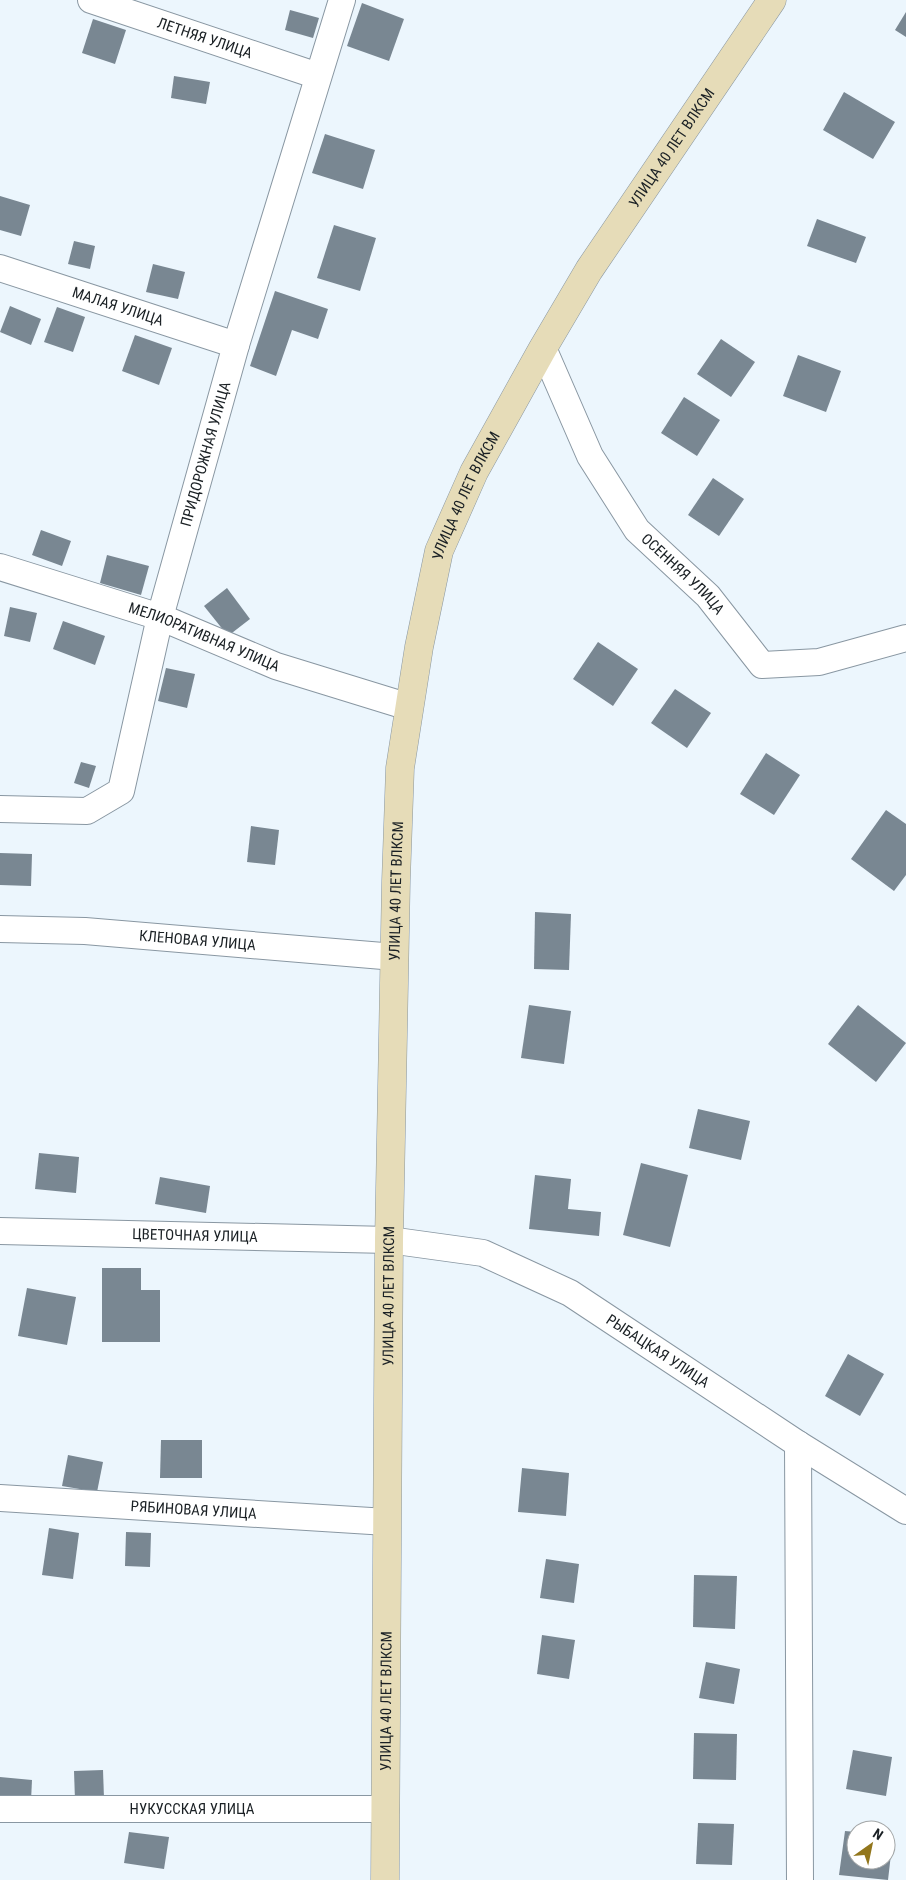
<svg xmlns="http://www.w3.org/2000/svg" width="906" height="1880" viewBox="0 0 906 1880" font-family="'Roboto Condensed',sans-serif">
	<rect width="100%" height="100%" fill="#ecf6fd"/>
	<g fill="#798792">
		<path d="M362,3L404,19L389,61L347,46Z"/>
		<path d="M290,10L319,18L313,38L285,30Z"/>
		<path d="M906,12V37L895,30Z"/>
		<path d="M93,19L126,30L115,64L82,53Z"/>
		<path d="M174,76L210,82L206,104L171,98Z"/>
		<path d="M844,92L895,122L873,159L823,130Z"/>
		<path d="M325,134L375,150L363,189L312,173Z"/>
		<path d="M0,196L30,205L21,236L0,230Z"/>
		<path d="M817,219L866,237L856,263L807,246Z"/>
		<path d="M334,225L376,238L360,291L317,278Z"/>
		<path d="M74,241L95,246L90,269L68,264Z"/>
		<path d="M153,264L185,272L178,299L146,292Z"/>
		<path d="M275,291L328,309L318,339L292,330L276,376L250,366Z"/>
		<path d="M10,306L41,319L31,345L0,332Z"/>
		<path d="M57,307L85,317L73,352L44,342Z"/>
		<path d="M135,335L172,348L159,385L122,371Z"/>
		<path d="M721,339L755,362L731,397L697,374Z"/>
		<path d="M798,355L841,371L826,412L783,396Z"/>
		<path d="M684,397L720,420L697,456L661,433Z"/>
		<path d="M713,478L744,499L719,536L688,515Z"/>
		<path d="M41,530L71,541L62,566L32,555Z"/>
		<path d="M107,555L149,566L141,595L100,583Z"/>
		<path d="M227,588L250,619L228,636L204,606Z"/>
		<path d="M10,607L37,613L30,642L4,636Z"/>
		<path d="M63,621L105,636L95,665L53,649Z"/>
		<path d="M598,642L638,669L613,706L573,679Z"/>
		<path d="M166,668L195,674L187,708L158,701Z"/>
		<path d="M675,689L711,713L687,748L651,723Z"/>
		<path d="M766,753L800,775L774,815L740,794Z"/>
		<path d="M81,762L96,766L89,788L74,783Z"/>
		<path d="M886,810L906,824V875L894,891L851,859Z"/>
		<path d="M251,826L279,830L275,865L247,862Z"/>
		<path d="M0,853L32,854L31,886L0,885Z"/>
		<path d="M535,912L571,914L569,970L534,969Z"/>
		<path d="M529,1005L571,1011L564,1064L521,1058Z"/>
		<path d="M858,1005L906,1043L876,1082L828,1044Z"/>
		<path d="M698,1109L750,1121L741,1160L689,1148Z"/>
		<path d="M39,1153L79,1157L76,1193L35,1189Z"/>
		<path d="M641,1163L688,1175L670,1247L623,1235Z"/>
		<path d="M535,1175L571,1179L568,1209L601,1212L599,1236L529,1229Z"/>
		<path d="M160,1177L210,1186L206,1213L155,1204Z"/>
		<path d="M102,1268H141V1290H160V1342H102Z"/>
		<path d="M27,1288L76,1297L67,1345L18,1336Z"/>
		<path d="M848,1354L884,1374L860,1416L825,1396Z"/>
		<path d="M161,1440H202V1478H160Z"/>
		<path d="M68,1455L103,1462L97,1492L62,1486Z"/>
		<path d="M522,1468L569,1473L566,1516L518,1512Z"/>
		<path d="M49,1528L79,1533L73,1579L42,1575Z"/>
		<path d="M126,1532L151,1533L150,1567L125,1566Z"/>
		<path d="M546,1559L579,1564L574,1603L540,1598Z"/>
		<path d="M694,1575L737,1576L735,1629L693,1627Z"/>
		<path d="M542,1635L575,1640L569,1679L537,1674Z"/>
		<path d="M706,1662L740,1669L734,1704L699,1698Z"/>
		<path d="M694,1733L737,1734L736,1780L693,1779Z"/>
		<path d="M853,1750L892,1757L886,1796L846,1789Z"/>
		<path d="M103,1770L104,1798L75,1800L74,1771Z"/>
		<path d="M0,1777L32,1780L31,1801L0,1798Z"/>
		<path d="M698,1823L734,1824L732,1865L696,1864Z"/>
		<path d="M845,1831L856,1832V1860H886V1836L893,1837L888,1880L839,1875Z"/>
		<path d="M129,1832L169,1837L164,1869L124,1863Z"/>
	</g>
	<g fill="none" stroke-linecap="round" stroke-linejoin="round">
		<defs>
			<g id="street">
				<path id="s1" d="M91,0L318,76"/>
				<path id="s2" d="M0,268L236,345"/>
				<path id="s3" d="M543,348L590,456L637,530L708,596L762,665L819,662L906,638"/>
				<path id="s4" d="M0,567L160,617L276,666L409,707"/>
				<path id="s5" d="M0,809L87,811L121,791L160,617L236,345L342,0"/>
				<path id="s6" d="M0,929L85,931L395,957"/>
				<path id="s7" d="M0,1231L389,1240L483,1253L570,1293L798,1444L906,1511"/>
				<path d="M798,1444L800,1880"/>
				<path id="s8" d="M0,1498L387,1522"/>
				<path id="s9" d="M0,1809H386"/>
			</g>
			<g id="secondary">
				<path id="s10" d="M385,1880L389,1240L396,881L400,768L419,647L439,551L474,472L543,348L589,270L772,0"/>
			</g>
		</defs>
		<use href="#street" stroke="#8997a2" stroke-width="28"/>
		<use href="#secondary" stroke="#8997a2" stroke-width="29"/>
		<use href="#street" stroke="#fff" stroke-width="26"/>
		<use href="#secondary" stroke="#e6dcb8" stroke-width="28"/>
	</g>
	<g text-anchor="middle" stroke-width="4.5" stroke-linejoin="round" paint-order="stroke">
		<g font-size="15" fill="#1a2024" stroke="#fff">
			<text dy="5" stroke="none"><textPath href="#s1" startOffset="120">ЛЕТНЯЯ УЛИЦА</textPath></text>
			<text dy="5" stroke="none"><textPath href="#s10" startOffset="1799">УЛИЦА 40 ЛЕТ ВЛКСМ</textPath></text>
			<text dy="5" stroke="none"><textPath href="#s2" startOffset="124">МАЛАЯ УЛИЦА</textPath></text>
			<text dy="5" stroke="none"><textPath href="#s5" startOffset="474">ПРИДОРОЖНАЯ УЛИЦА</textPath></text>
			<text dy="5" stroke="none"><textPath href="#s10" startOffset="1394">УЛИЦА 40 ЛЕТ ВЛКСМ</textPath></text>
			<text dy="5" stroke="none"><textPath href="#s3" startOffset="269">ОСЕННЯЯ УЛИЦА</textPath></text>
			<text dy="5" stroke="none"><textPath href="#s4" startOffset="216">МЕЛИОРАТИВНАЯ УЛИЦА</textPath></text>
			<text dy="5" stroke="none"><textPath href="#s10" startOffset="989">УЛИЦА 40 ЛЕТ ВЛКСМ</textPath></text>
			<text dy="5" stroke="none"><textPath href="#s6" startOffset="198">КЛЕНОВАЯ УЛИЦА</textPath></text>
			<text dy="5" stroke="none"><textPath href="#s7" startOffset="195">ЦВЕТОЧНАЯ УЛИЦА</textPath></text>
			<text dy="5" stroke="none"><textPath href="#s10" startOffset="584">УЛИЦА 40 ЛЕТ ВЛКСМ</textPath></text>
			<text dy="5" stroke="none"><textPath href="#s7" startOffset="685">РЫБАЦКАЯ УЛИЦА</textPath></text>
			<text dy="5" stroke="none"><textPath href="#s8" startOffset="194">РЯБИНОВАЯ УЛИЦА</textPath></text>
			<text dy="5" stroke="none"><textPath href="#s10" startOffset="179">УЛИЦА 40 ЛЕТ ВЛКСМ</textPath></text>
			<text dy="5" stroke="none"><textPath href="#s9" startOffset="192">НУКУССКАЯ УЛИЦА</textPath></text>
		</g>
	</g>
	<g transform="translate(871 1845) rotate(33)"><circle r="24" fill="#ffffff" stroke="#a3a6a7"/>
	<path d="M0-4L9 19L0 12L-9 19Z" fill="#92761c"/>
	<text y="-8" font-size="14" font-weight="bold" text-anchor="middle" fill="#1a2024">N</text>
	</g>
</svg>
